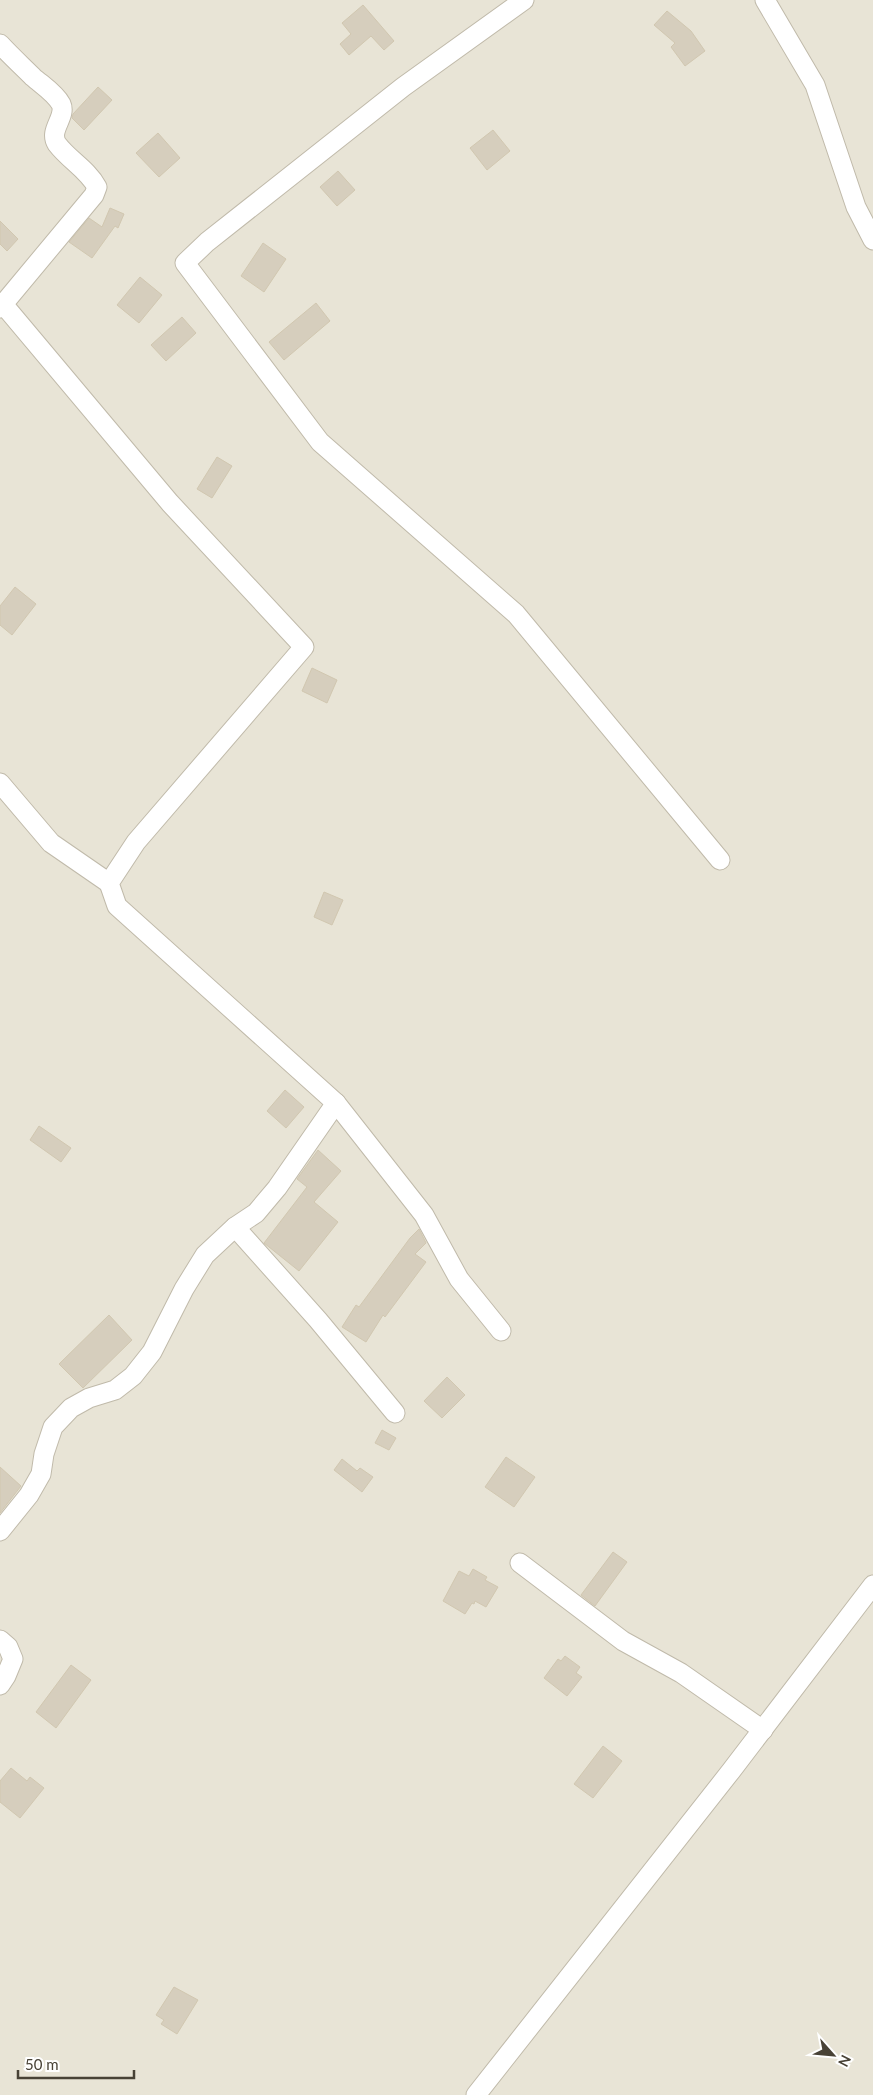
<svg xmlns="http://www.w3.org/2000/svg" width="873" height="2095" viewBox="0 0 873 2095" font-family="Lato,sans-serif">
	<rect width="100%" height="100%" fill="#f4f1e8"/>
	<rect fill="#e8e4d6" x="0" y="0" width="873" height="2095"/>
	<g fill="#d6cebd" stroke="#d1c7b0">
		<path d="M363,5L394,41L384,50L371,36L349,55L340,44L351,34L342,23Z"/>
		<path d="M667,11L691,31L705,51L685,66L671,47L675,43L654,25Z"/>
		<path d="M98,87L112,100L84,130L72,118L73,114Z"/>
		<path d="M493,130L510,151L487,170L470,148Z"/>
		<path d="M158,133L180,158L159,177L136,153Z"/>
		<path d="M338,171L355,190L337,206L320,187Z"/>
		<path d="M110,208L124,214L118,228L115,226L92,258L69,242L89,218L102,227Z"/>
		<path d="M0,221L18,239L7,251L0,244Z"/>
		<path d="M263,243L286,259L264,292L241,276Z"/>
		<path d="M140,277L162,295L139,323L117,305Z"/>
		<path d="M316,303L330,321L284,360L269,342Z"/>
		<path d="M182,317L196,333L166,361L151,345Z"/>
		<path d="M217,457L232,466L212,498L197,489Z"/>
		<path d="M15,587L36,604L12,635L0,625V606Z"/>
		<path d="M312,668L337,680L327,703L302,691Z"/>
		<path d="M324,892L343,900L332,925L314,917Z"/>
		<path d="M285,1090L304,1107L286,1128L267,1111Z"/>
		<path d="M39,1126L71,1148L61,1162L30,1140Z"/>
		<path d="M318,1150L341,1171L314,1202L338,1222L299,1271L264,1243L307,1187L297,1179Z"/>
		<path d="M419,1229L426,1243L415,1254L426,1262L385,1317L383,1315L366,1342L342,1327L356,1305L359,1307L410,1238Z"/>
		<path d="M109,1315L132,1340L83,1388L59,1364Z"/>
		<path d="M447,1377L465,1395L442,1418L424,1401Z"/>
		<path d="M382,1430L396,1438L389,1450L375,1443Z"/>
		<path d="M506,1457L535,1477L514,1507L485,1487Z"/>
		<path d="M342,1459L357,1471L360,1468L373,1477L362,1492L334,1470Z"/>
		<path d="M0,1467L21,1486L0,1513Z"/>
		<path d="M613,1552L627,1562L595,1606L581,1595Z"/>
		<path d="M473,1569L487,1577L485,1580L498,1587L486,1607L475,1601L474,1604L472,1603L465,1614L443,1601L459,1571L469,1576Z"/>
		<path d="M565,1656L580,1667L576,1673L582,1677L567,1696L544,1678L558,1659L561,1661Z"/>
		<path d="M71,1665L91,1680L56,1728L36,1712Z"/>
		<path d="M603,1746L622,1761L593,1798L574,1784Z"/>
		<path d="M11,1768L27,1781L30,1777L44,1788L20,1818L0,1802V1781Z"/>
		<path d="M174,1987L198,2000L177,2034L161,2024L164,2020L156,2015Z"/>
	</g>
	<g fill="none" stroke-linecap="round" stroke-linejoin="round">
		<defs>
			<g id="minor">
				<path d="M524,0L403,87L207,242L185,263L320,442L516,614L720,860"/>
				<path d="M765,0L815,85L856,207L873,240"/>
				<path d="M0,44C11,56 22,66 33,77C42,85 55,93 61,104C67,117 48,130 57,144C69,160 87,169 97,187L94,195L0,308"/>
				<path d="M3,304L170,503L304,647L136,842L109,883L117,906L336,1103L424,1215L459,1279L501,1331"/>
				<path d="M0,783L51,843L109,883"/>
				<path d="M235,1227L318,1320L395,1413"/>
				<path d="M0,1531L29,1495L41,1474L44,1454L53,1427L71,1408L89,1398L115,1390L133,1376L152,1352L184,1289L205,1255L235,1227L256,1213L277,1188L336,1103"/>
				<path d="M520,1563L623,1641L681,1673L763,1730"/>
				<path d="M0,1640L8,1647L13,1659L6,1676L0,1685"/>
				<path d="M476,2095L731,1771L873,1585"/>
			</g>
		</defs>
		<use href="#minor" stroke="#c0baaa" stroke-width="21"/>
		<use href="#minor" stroke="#fff" stroke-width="19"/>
	</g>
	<g transform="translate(833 2055) rotate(117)" stroke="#ffffff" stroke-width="4" paint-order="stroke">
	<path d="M0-4L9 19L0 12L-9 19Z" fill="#484236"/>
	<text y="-8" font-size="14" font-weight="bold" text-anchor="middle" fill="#484236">N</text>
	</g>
	<path d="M18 2070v8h116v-8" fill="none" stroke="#484236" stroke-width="2.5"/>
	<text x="25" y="2070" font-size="15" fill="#484236" stroke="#ffffff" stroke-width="4" paint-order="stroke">50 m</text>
</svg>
